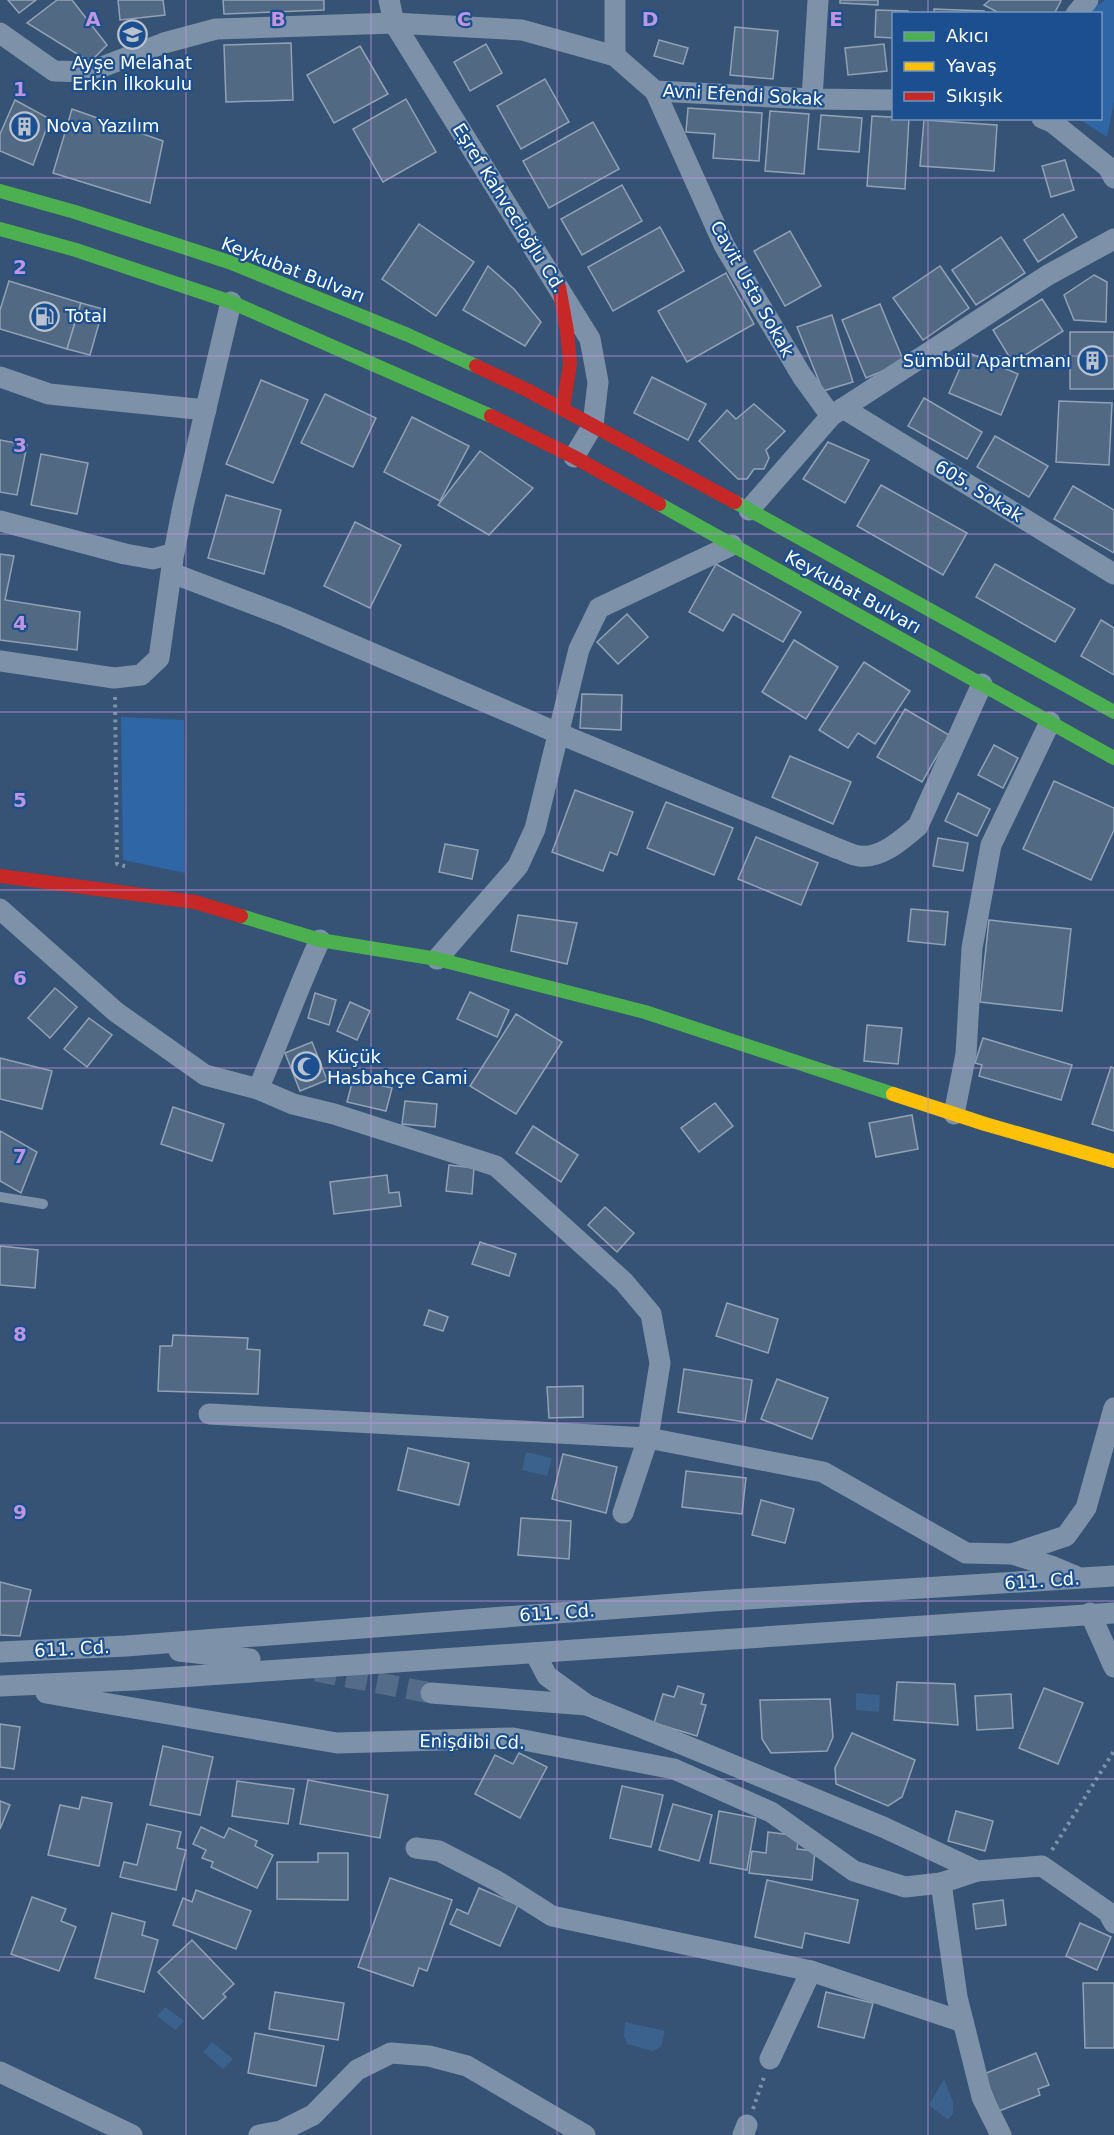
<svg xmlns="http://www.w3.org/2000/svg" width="1114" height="2135" viewBox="0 0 1114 2135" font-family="'DejaVu Sans',sans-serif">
	<rect width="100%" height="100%" fill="#365274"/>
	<g fill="#2f66a5">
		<path d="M1105,0H1114V102L1107,137L1079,119L1100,118V14L1087,13Z"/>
		<path d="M121,717L184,720L185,873L123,860Z"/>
	</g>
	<g fill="#3b618d">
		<path d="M526,1452L552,1458L547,1476L522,1470Z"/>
		<path d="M856,1693L880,1695L879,1712L856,1710Z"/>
		<path d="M165,2007L184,2021L175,2030L157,2016Z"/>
		<path d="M625,2022L665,2031L661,2047L653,2051L627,2044L624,2036Z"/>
		<path d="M212,2042L233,2059L223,2069L203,2052Z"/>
		<path d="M944,2079L953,2102V2113L948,2120L929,2105Z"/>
	</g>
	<g fill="#526984" stroke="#92a2b6" stroke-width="1.5">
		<path d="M8,0H36L19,13Z"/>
		<path d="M57,0H72L107,45L90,62L27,23Z"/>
		<path d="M118,0H163L165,15L120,20Z"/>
		<path d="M223,0H324V10L224,14Z"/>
		<path d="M840,0H878V5L840,3Z"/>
		<path d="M990,0H1060L1061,1L1054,14H1001L984,5Z"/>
		<path d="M934,9L984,11V14H934Z"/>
		<path d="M876,10L908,11V14H894V38L875,37Z"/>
		<path d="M735,27L778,31L773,79L730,75Z"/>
		<path d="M659,40L688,48L683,64L654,56Z"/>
		<path d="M291,43L293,100L226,102L224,45Z"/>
		<path d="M486,44L502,73L470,91L454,62Z"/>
		<path d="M884,44L887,71L848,75L845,48Z"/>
		<path d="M360,46L388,94L334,123L307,75Z"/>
		<path d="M545,79L569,122L521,149L497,106Z"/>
		<path d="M406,99L436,152L383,182L353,129Z"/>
		<path d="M15,100L50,119L33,165L0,151V134Z"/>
		<path d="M688,108L762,113L759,161L713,158L715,134L686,132Z"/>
		<path d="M72,109L163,141L150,203L53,173Z"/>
		<path d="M770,111L809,114L804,174L765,171Z"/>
		<path d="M821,115L862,118L859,152L818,149Z"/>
		<path d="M872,116L909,118L905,189L867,186Z"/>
		<path d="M924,120L997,125L994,171L920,166Z"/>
		<path d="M593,122L619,169L549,208L523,161Z"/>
		<path d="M1065,160L1074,190L1051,197L1042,166Z"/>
		<path d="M622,185L642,221L582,255L561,219Z"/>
		<path d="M1063,214L1077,237L1038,262L1024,240Z"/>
		<path d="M419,224L474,262L436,316L382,279Z"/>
		<path d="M660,227L684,271L613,311L588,267Z"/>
		<path d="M790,231L821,286L785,306L754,251Z"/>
		<path d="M1001,237L1025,273L976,305L952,270Z"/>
		<path d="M488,266L514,289L541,322L525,346L463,310Z"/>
		<path d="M940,266L969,308L923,340L893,298Z"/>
		<path d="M726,273L754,324L687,362L658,311Z"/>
		<path d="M1094,275L1107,282L1106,322L1074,320L1064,295Z"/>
		<path d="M9,281L81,303L67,349L0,329V310Z"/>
		<path d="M1042,299L1063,331L1013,363L993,330Z"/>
		<path d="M81,303L103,309L90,355L67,349Z"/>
		<path d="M880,304L904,362L866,378L842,320Z"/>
		<path d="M832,315L853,382L823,391L797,327Z"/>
		<rect x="1070" y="332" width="44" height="57"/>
		<path d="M967,352L1018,374L1001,415L949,393Z"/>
		<path d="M652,377L706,404L688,440L634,413Z"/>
		<path d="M261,380L308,400L273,483L226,464Z"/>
		<path d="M325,394L376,418L353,467L301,443Z"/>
		<path d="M924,398L982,432L967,459L908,426Z"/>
		<path d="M1059,401L1112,403L1109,465L1056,462Z"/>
		<path d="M754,404L785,431L766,450L769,458L764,469H754L747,479H738L699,441L727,410L736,419Z"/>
		<path d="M412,417L469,446L440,501L384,472Z"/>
		<path d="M995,436L1048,466L1029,497L977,467Z"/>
		<path d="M0,440L27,445L17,495L0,492Z"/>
		<path d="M828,442L869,460L845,503L803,479Z"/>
		<path d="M480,451L533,488L489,535L438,505Z"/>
		<path d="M41,454L88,463L77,514L31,505Z"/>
		<path d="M881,485L967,533L943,575L857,526Z"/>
		<path d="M1073,486L1114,510V553L1054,519Z"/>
		<path d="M226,495L281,510L264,574L208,558Z"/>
		<path d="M355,522L401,545L370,608L324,586Z"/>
		<path d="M0,554L14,556L5,600L80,612L77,650L0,640Z"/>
		<path d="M716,564L801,612L783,642L733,614L723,631L689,612Z"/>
		<path d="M995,564L1075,609L1055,642L976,597Z"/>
		<path d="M627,614L648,637L618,664L597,642Z"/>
		<path d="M1101,620L1114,628V675L1081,656Z"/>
		<path d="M794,640L838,667L806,719L762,692Z"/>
		<path d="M864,662L910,691L875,744L858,733L848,748L819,730Z"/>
		<path d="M582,694L622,695L621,730L580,728Z"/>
		<path d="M905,709L949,735L922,782L877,757Z"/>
		<path d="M994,745L1018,758L1003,788L978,775Z"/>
		<path d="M790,756L851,782L833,824L772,797Z"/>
		<path d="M1054,781L1114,808V830L1091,880L1023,849Z"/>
		<path d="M575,790L633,812L617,855L610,852L603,871L552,852Z"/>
		<path d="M958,793L990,809L977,836L945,821Z"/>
		<path d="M666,802L733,828L714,875L647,848Z"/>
		<path d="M756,837L818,863L801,905L738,879Z"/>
		<path d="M938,838L968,843L963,871L933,866Z"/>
		<path d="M445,844L478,850L472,879L439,872Z"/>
		<path d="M911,909L948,912L945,945L908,941Z"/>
		<path d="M518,915L577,923L567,964L511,951Z"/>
		<path d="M989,920L1071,929L1062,1011L980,1002Z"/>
		<path d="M55,988L77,1007L50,1038L28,1018Z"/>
		<path d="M470,992L509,1010L497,1037L457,1019Z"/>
		<path d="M315,993L336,1000L329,1025L308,1018Z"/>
		<path d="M350,1002L370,1011L357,1040L337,1031Z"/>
		<path d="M516,1014L562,1042L516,1114L470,1086Z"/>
		<path d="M89,1018L112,1035L87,1067L64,1049Z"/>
		<path d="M867,1025L902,1028L898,1064L864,1061Z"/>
		<path d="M983,1038L1072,1065L1061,1100L979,1076L982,1065L975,1063Z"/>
		<path d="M312,1042L327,1080L300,1091L285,1053Z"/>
		<path d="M0,1058L52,1071L42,1109L0,1099Z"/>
		<path d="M1111,1067L1114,1068V1131L1092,1124Z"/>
		<path d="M353,1079L392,1088L386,1111L347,1102Z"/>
		<path d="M405,1101L437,1104L435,1127L402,1124Z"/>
		<path d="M715,1103L733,1126L699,1152L681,1128Z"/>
		<path d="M173,1107L224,1124L212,1161L161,1144Z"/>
		<path d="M912,1115L918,1149L876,1157L869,1123Z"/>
		<path d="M533,1126L578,1155L561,1182L516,1153Z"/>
		<path d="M0,1131L37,1152L21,1193L0,1181Z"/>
		<path d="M449,1165L474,1168L472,1194L446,1191Z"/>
		<path d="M387,1175L389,1193L399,1192L401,1206L334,1214L330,1182Z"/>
		<path d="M605,1207L634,1233L617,1252L588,1225Z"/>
		<path d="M480,1242L516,1254L509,1276L472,1264Z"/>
		<path d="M0,1246L38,1250L35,1288L0,1285Z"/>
		<path d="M727,1303L778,1319L768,1353L716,1336Z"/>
		<path d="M429,1310L448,1317L443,1331L424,1325Z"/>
		<path d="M173,1335L248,1338L247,1349L260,1350L258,1394L158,1391L160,1346H172Z"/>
		<path d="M684,1369L752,1380L745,1422L678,1412Z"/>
		<path d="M777,1379L828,1398L812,1439L761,1419Z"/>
		<path d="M583,1386V1417L549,1418L547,1387Z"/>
		<path d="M408,1448L469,1463L459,1505L398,1490Z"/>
		<path d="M563,1454L617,1467L606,1513L552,1499Z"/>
		<path d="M686,1471L746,1478L742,1514L682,1507Z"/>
		<path d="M761,1500L794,1509L785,1543L752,1535Z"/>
		<path d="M521,1518L571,1521L569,1559L518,1555Z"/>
		<path d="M0,1582L31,1590L20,1636L0,1635Z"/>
		<path d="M897,1682L955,1684L958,1725L894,1720Z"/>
		<path d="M678,1686L704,1694L701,1704L706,1705L697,1736L654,1723L663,1694L674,1697Z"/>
		<path d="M1044,1688L1083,1703L1058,1764L1019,1748Z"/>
		<path d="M1011,1694L1013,1728L977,1730L975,1696Z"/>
		<path d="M830,1699L833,1737L827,1751L771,1753L762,1739L760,1700Z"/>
		<path d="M0,1724L20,1727L14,1769L0,1767Z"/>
		<path d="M852,1733L915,1760L902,1797L888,1806L836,1784L835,1768Z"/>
		<path d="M163,1746L213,1757L200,1815L150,1805Z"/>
		<path d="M519,1753L547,1767L520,1818L475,1794L495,1755L513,1764Z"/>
		<path d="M308,1780L388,1795L380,1838L300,1824Z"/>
		<path d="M237,1781L294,1789L288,1824L232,1816Z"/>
		<path d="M622,1786L663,1795L651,1847L610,1838Z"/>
		<path d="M82,1797L112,1803L99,1866L48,1855L60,1805L79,1809Z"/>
		<path d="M0,1801L10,1805L0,1829Z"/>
		<path d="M673,1804L712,1815L699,1861L659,1850Z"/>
		<path d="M719,1811L756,1818L747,1870L710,1863Z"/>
		<path d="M956,1811L993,1821L985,1851L948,1841Z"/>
		<path d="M147,1824L181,1832L177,1848L186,1850L176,1890L120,1877L124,1862L137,1865Z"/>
		<path d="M201,1827L224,1838L229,1828L257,1841L255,1846L273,1855L257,1888L211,1867L213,1862L202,1858L206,1850L193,1844Z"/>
		<path d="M768,1832L799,1836L797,1849L815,1851L812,1880L749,1873L752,1851L766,1853Z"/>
		<path d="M318,1853H348V1900L277,1899V1862H318Z"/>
		<path d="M390,1878L452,1900L427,1971L419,1968L413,1986L358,1967Z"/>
		<path d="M767,1880L858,1900L849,1943L805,1933L802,1948L755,1937Z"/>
		<path d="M479,1888L518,1905L500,1946L450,1924L457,1909L468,1914Z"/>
		<path d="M196,1890L251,1911L236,1949L173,1925L183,1898L192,1902Z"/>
		<path d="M32,1897L66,1909L61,1921L76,1927L59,1971L11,1954Z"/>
		<path d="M1003,1900L1006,1925L976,1929L973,1904Z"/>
		<path d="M112,1913L145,1922L142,1935L158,1940L144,1992L95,1978Z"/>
		<path d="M1080,1923L1111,1937L1097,1970L1066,1956Z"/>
		<path d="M192,1940L234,1984L223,1994L226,1997L203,2019L158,1972Z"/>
		<path d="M1083,1983H1114V2048H1085Z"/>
		<path d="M275,1992L344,2003L338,2040L269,2029Z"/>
		<path d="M826,1992L873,2003L864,2038L818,2027Z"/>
		<path d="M255,2033L324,2046L316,2086L248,2073Z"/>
		<path d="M1036,2053L1049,2085L1038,2089L1040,2095L999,2111L984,2074Z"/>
	</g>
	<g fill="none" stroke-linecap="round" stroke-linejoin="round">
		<path stroke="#546c89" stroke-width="21" stroke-dasharray="21 10" stroke-linecap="butt" d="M316,1671L431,1693"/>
		<g stroke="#7d92a8" stroke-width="4" stroke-dasharray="3 4.5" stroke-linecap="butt">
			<path d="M115,697L117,864L128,867"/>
			<path d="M1052,1850L1114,1751"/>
			<path d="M753,2109L764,2077"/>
		</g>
		<path stroke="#7d92a8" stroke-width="10" d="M0,1197L43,1204"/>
		<g stroke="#7d92a8" stroke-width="21">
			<path d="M389,0L394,23L590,339L598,382L593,425L574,457"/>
			<path d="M615,0V56"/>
			<path d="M1076,14L1088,0"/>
			<path d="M0,33L54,71L89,72L164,43L216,29L394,23L522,30L615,56L655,91L812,99L894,100"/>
			<path d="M655,91L724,245L802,376L831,416"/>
			<path d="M812,99L818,0"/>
			<path d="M1042,118L1052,122L1108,167L1114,178"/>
			<path d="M0,377L49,394L206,410"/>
			<path d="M843,408L1114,574"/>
			<path d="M749,510L831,416L1048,275L1114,239"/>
			<path d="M0,521L125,554L153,559L174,553L183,506L231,302"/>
			<path d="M172,573L285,616L560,734L836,848C843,850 851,855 859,856C881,859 903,839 918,826L982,684"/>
			<path d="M0,661L114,678L141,675L159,658L173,559"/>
			<path d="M0,909L116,1012L205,1075L258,1089"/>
			<path d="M320,940C297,989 280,1040 258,1089L293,1104L334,1114L496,1166L624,1282L651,1314L660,1363L648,1438L623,1513"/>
			<path d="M437,959L518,866L535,829L579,649L599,608L732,545"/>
			<path d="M954,1114L966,1054L972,948L991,845L1050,722"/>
			<path d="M209,1414L648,1438L823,1472L966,1553L1012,1554L1066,1536L1086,1508L1114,1408"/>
			<path d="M1012,1554L1051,1566L1075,1576"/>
			<path d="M1090,1613L1114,1667"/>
			<path d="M179,1651L250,1659"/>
			<path d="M0,1652L126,1646L714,1601L1114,1576"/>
			<path d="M535,1653L547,1676L587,1705L883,1827L977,1871L1042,1866L1108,1912L1114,1923"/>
			<path d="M0,1686L134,1680L1114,1613"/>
			<path d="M46,1693L337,1743L513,1738L674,1769L771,1812L854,1871L905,1887L941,1883L977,1871"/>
			<path d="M431,1693L587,1705"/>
			<path d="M416,1848L439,1851L497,1881L552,1916L811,1971L963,2022"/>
			<path d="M941,1883L957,1997L982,2097L1001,2135"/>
			<path d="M770,2059L811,1971"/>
			<path d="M0,2072L132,2135"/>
			<path d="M259,2135L281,2131L313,2115L357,2070L391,2053L429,2056L467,2066L585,2135"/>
			<path d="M743,2135L747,2125"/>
		</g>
		<g stroke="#4caf50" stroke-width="14">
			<path d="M0,191L75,212L229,262L408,335L476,366"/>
			<path d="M0,229L76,250L231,302L491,416"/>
			<path d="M735,502L1114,712"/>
			<path d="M659,504L1114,758"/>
			<path d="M241,916L320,940L437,959L645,1012L893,1094"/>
		</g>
		<path stroke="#ffc107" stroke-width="14" d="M893,1094L985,1124L1114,1161"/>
		<g stroke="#c62828" stroke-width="14">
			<path d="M559,287L567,331L570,364L563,408"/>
			<path d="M476,366L527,390L735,502"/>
			<path d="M491,416L574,457L659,504"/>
			<path d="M0,876L195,902L241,916"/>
		</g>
	</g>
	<path fill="none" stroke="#bd96df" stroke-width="1.5" stroke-opacity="0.55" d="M186,0V2135M371,0V2135M557,0V2135M743,0V2135M928,0V14M928,118V2135M0,178H1114M0,356H1114M0,534H1114M0,712H1114M0,890H1114M0,1068H1114M0,1245H1114M0,1423H1114M0,1601H1114M0,1779H1114M0,1957H1114"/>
	<defs>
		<symbol id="school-ring" viewBox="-11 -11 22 22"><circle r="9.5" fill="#1b4f8f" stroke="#b9c2ce" stroke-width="1.5"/><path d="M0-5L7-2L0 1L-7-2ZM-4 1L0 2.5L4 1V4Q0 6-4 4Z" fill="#b9c2ce"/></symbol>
		<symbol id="building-ring" viewBox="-11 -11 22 22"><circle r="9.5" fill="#1b4f8f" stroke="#b9c2ce" stroke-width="1.5"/><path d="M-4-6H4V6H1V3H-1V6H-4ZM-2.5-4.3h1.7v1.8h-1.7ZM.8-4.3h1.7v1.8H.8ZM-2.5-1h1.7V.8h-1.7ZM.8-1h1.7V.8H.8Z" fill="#b9c2ce"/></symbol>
		<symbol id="fuel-ring" viewBox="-11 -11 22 22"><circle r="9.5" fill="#1b4f8f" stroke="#b9c2ce" stroke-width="1.5"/><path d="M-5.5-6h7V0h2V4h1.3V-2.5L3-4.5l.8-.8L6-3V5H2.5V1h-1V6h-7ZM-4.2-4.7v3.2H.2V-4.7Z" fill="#b9c2ce"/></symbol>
		<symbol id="mosque-ring" viewBox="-11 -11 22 22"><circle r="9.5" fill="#1b4f8f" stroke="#b9c2ce" stroke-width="1.5"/><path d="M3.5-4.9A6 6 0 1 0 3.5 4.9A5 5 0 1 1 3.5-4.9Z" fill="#b9c2ce"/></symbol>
	</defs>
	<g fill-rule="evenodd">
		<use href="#school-ring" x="116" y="18" width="33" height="33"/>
		<use href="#building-ring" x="8" y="110" width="33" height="33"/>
		<use href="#fuel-ring" x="28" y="300" width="33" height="33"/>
		<use href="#building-ring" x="1076" y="344" width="33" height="33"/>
		<use href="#mosque-ring" x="290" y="1050" width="33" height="33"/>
	</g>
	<g text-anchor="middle" stroke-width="4.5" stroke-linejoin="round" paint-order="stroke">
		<g font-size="18" fill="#fff" stroke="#1b4f8f" text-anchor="start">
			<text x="132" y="69" text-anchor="middle">Ayşe Melahat<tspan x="132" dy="21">Erkin İlkokulu</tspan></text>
			<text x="46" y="132">Nova Yazılım</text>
			<text x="65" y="322">Total</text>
			<text x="1071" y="367" text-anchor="end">Sümbül Apartmanı</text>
			<text x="327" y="1063">Küçük<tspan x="327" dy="21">Hasbahçe Cami</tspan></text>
		</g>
		<g font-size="18" fill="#fff" stroke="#1b4f8f">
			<text transform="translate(743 95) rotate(3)" y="6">Avni Efendi Sokak</text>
			<text transform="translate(509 208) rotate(58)" y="6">Eşref Kahvecioğlu Cd.</text>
			<text transform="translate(293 270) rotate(21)" y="6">Keykubat Bulvarı</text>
			<text transform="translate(752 289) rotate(61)" y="6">Cavit Usta Sokak</text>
			<text transform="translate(979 491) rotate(32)" y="6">605. Sokak</text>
			<text transform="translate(853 592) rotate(29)" y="6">Keykubat Bulvarı</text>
			<text transform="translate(1042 1581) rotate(-4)" y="6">611. Cd.</text>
			<text transform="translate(557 1613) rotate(-4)" y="6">611. Cd.</text>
			<text transform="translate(72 1649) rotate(-3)" y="6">611. Cd.</text>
			<text transform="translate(472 1742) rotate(1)" y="6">Enişdibi Cd.</text>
		</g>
	</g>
	<g font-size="20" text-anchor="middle" font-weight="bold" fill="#bd96df" stroke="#1b4f8f" stroke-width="4.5" stroke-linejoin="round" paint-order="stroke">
		<text x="93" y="26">A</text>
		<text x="278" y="26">B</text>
		<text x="464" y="26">C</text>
		<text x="650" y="26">D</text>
		<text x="836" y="26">E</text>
		<text x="20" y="96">1</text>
		<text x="20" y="274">2</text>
		<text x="20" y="452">3</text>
		<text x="20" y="630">4</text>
		<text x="20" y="807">5</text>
		<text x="20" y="985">6</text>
		<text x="20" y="1163">7</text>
		<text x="20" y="1341">8</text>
		<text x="20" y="1519">9</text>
	</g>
	<rect x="892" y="12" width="210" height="108" fill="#1b4f8f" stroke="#7695bc" stroke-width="1.5"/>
	<rect x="904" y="32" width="30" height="9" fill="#4caf50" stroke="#7695bc" stroke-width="1.5"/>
	<text x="946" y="42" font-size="18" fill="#ffffff">Akıcı</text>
	<rect x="904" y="62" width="30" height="9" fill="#ffc107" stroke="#7695bc" stroke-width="1.5"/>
	<text x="946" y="72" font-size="18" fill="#ffffff">Yavaş</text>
	<rect x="904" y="92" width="30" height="9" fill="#c62828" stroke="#7695bc" stroke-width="1.5"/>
	<text x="946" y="102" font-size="18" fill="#ffffff">Sıkışık</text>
</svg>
